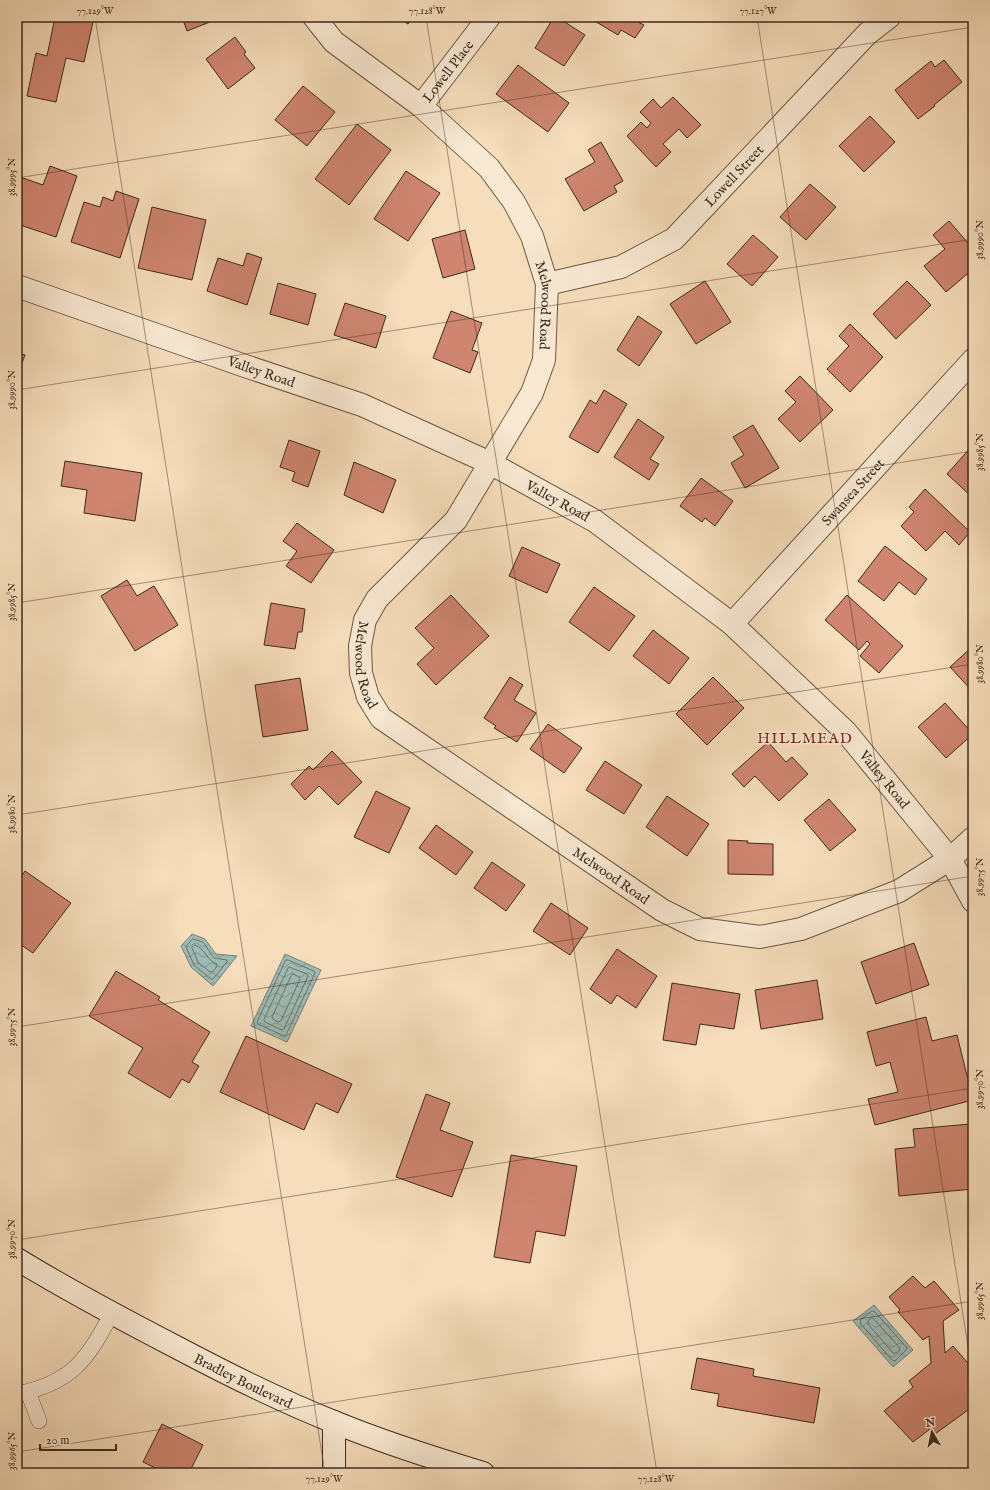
<svg xmlns="http://www.w3.org/2000/svg" width="990" height="1490" viewBox="0 0 990 1490" font-family="'IM FELL English',serif">
	<defs>
		<pattern id="water-waves" width="16" height="10" patternUnits="userSpaceOnUse"><rect width="16" height="10" fill="#9dbbb5"/><path d="M0 5q4-4 8 0t8 0" fill="none" stroke="#819893"/></pattern>
	</defs>
	<rect width="100%" height="100%" fill="#f6ddbb"/>
	<filter id="stains"><feTurbulence type="fractalNoise" baseFrequency=".005" numOctaves="4"/><feColorMatrix values="0 0 0 0 .2 0 0 0 0 .09 0 0 0 0 .02 0 0 0 .5 -.17"/></filter>
	<radialGradient id="worn" r=".72"><stop offset=".6" stop-color="#630" stop-opacity="0"/><stop offset="1" stop-color="#630" stop-opacity=".3"/></radialGradient>
	<g fill="url(#water-waves)" stroke="#778178">
		<path d="M192,934L205,939L216,954L237,956L213,986L191,967L181,946Z"/>
		<path d="M285,954L321,970L287,1042L251,1026Z"/>
		<path d="M874,1305L913,1350L893,1367L853,1321Z"/>
	</g>
	<g fill="none" stroke-linecap="round" stroke-linejoin="round">
		<g stroke="#6e7269" stroke-width="1">
			<path d="M193,939L203,942L214,958L227,960V962L213,979H211L194,965L186,947Z"/>
			<path d="M195,945C205,948 206,960 217,964V966L213,972H210L198,962L192,948Z"/>
			<path d="M286,960H288L314,971L315,973L286,1035L284,1036L258,1024L257,1023Z"/>
			<path d="M289,967L307,974L308,976L284,1029L282,1030L265,1022L264,1020Z"/>
			<path d="M293,974L299,977L300,979L281,1021L278,1022L273,1019L272,1017L291,976Z"/>
			<path d="M872,1311L875,1312L907,1348L906,1350L895,1361L892,1360L860,1323L861,1320Z"/>
			<path d="M872,1318L874,1319L899,1347L900,1350L896,1353H893L868,1324V1321Z"/>
		</g>
	</g>
	<g fill="#cf8570" stroke="#3f291d">
		<path d="M55,17H69L93,22L84,62L66,58L56,102L27,96L36,53L47,56Z"/>
		<path d="M182,17H220V18L187,31Z"/>
		<path d="M397,17H413L408,24Z"/>
		<path d="M554,17H557L585,35L564,66L535,48Z"/>
		<path d="M588,17H641L638,22L644,25L635,38L621,30L618,35Z"/>
		<path d="M235,37L246,52L244,54L255,68L228,89L206,59Z"/>
		<path d="M944,60L962,82L934,105L935,106L918,119L895,90L931,61L935,67Z"/>
		<path d="M518,65L569,103L548,132L496,94Z"/>
		<path d="M303,86L335,112L307,146L275,120Z"/>
		<path d="M673,97L701,125L687,138L679,129L663,144L671,152L656,167L627,136L641,122L647,128L651,123L640,112L653,99L661,108Z"/>
		<path d="M870,116L895,142L864,172L839,146Z"/>
		<path d="M357,124L391,150L349,205L315,179Z"/>
		<path d="M601,142L623,181L614,186L617,192L584,211L565,179L595,162L588,150Z"/>
		<path d="M50,166L77,176L56,237L17,224V185L20,177L43,185Z"/>
		<path d="M406,171L440,193L408,241L374,219Z"/>
		<path d="M810,184L836,207L806,240L780,217Z"/>
		<path d="M116,191L139,199L120,258L71,242L84,202L100,207L103,197L113,201Z"/>
		<path d="M152,207L206,220L192,280L138,268Z"/>
		<path d="M949,221L973,249V269L946,292L924,266L945,249L933,235Z"/>
		<path d="M465,230L475,269L443,278L432,239Z"/>
		<path d="M753,235L778,257L752,286L727,264Z"/>
		<path d="M247,253L262,258L247,305L207,291L218,258L243,266Z"/>
		<path d="M705,281L731,322L696,344L670,304Z"/>
		<path d="M907,281L931,305L896,339L873,314Z"/>
		<path d="M278,283L316,294L308,325L270,314Z"/>
		<path d="M345,303L386,316L376,348L334,335Z"/>
		<path d="M451,311L482,323L472,350L478,352L470,373L433,358Z"/>
		<path d="M638,316L662,332L639,366L617,350Z"/>
		<path d="M850,324L883,357L850,392L827,369L849,346L839,336Z"/>
		<path d="M17,352L25,355L17,376Z"/>
		<path d="M800,376L833,410L800,442L778,419L796,402L785,391Z"/>
		<path d="M604,390L627,404L598,453L569,437L590,400L596,404Z"/>
		<path d="M638,419L664,437L650,459L659,464L649,480L614,457Z"/>
		<path d="M753,425L779,468L745,488L731,463L744,455L733,437Z"/>
		<path d="M289,440L320,451L308,487L292,481L295,472L280,467Z"/>
		<path d="M973,445V495L972,497L947,474Z"/>
		<path d="M65,461L142,473L135,521L84,513L87,490L61,486Z"/>
		<path d="M354,462L396,480L383,513L344,495Z"/>
		<path d="M701,478L733,501L715,526L705,518L702,522L680,506Z"/>
		<path d="M925,489L970,532L959,545L945,531L926,551L901,526L914,512L909,507Z"/>
		<path d="M297,523L334,550L311,583L286,566L297,551L283,541Z"/>
		<path d="M885,546L927,579L915,595L899,582L884,601L858,581Z"/>
		<path d="M522,547L560,564L547,593L509,576Z"/>
		<path d="M127,580L137,596L154,586L178,625L135,651L101,596Z"/>
		<path d="M594,587L635,616L609,651L569,622Z"/>
		<path d="M451,595L489,636L436,685L417,664L434,648L415,628Z"/>
		<path d="M847,595L903,646L879,673L860,656L870,644L867,641L859,650L825,620Z"/>
		<path d="M271,603L305,609L302,632H298L295,649L264,645Z"/>
		<path d="M653,630L689,658L669,684L633,656Z"/>
		<path d="M973,646V692L950,667Z"/>
		<path d="M510,677L523,685L514,700L536,713L517,742L494,728L496,726L484,718Z"/>
		<path d="M713,677L744,708L707,745L676,714Z"/>
		<path d="M300,678L308,730L263,737L255,685Z"/>
		<path d="M945,703L973,734L946,758L918,727Z"/>
		<path d="M548,724L582,748L564,773L530,749Z"/>
		<path d="M768,742L786,762L792,757L808,774L779,801L755,776L744,787L732,774Z"/>
		<path d="M332,751L362,782L338,805L319,786L305,800L291,784L309,766L313,770Z"/>
		<path d="M605,761L642,785L624,814L586,790Z"/>
		<path d="M376,791L410,808L389,853L354,837Z"/>
		<path d="M667,796L709,824L687,856L646,827Z"/>
		<path d="M829,799L856,830L830,851L804,820Z"/>
		<path d="M436,825L473,852L456,875L419,848Z"/>
		<path d="M728,840L748,841L747,843L773,844V875L728,874Z"/>
		<path d="M492,862L525,885L506,911L474,888Z"/>
		<path d="M25,871L71,903L33,953L17,942V883Z"/>
		<path d="M551,903L588,928L570,955L533,931Z"/>
		<path d="M914,943L929,985L876,1004L861,962Z"/>
		<path d="M617,949L657,976L636,1008L617,995L611,1004L590,989Z"/>
		<path d="M116,971L160,997L158,1000L210,1032L192,1062L199,1066L189,1083L182,1079L170,1098L128,1073L143,1048L89,1016Z"/>
		<path d="M817,980L823,1019L761,1029L755,990Z"/>
		<path d="M672,983L740,994L734,1029L700,1024L696,1045L663,1040Z"/>
		<path d="M926,1017L932,1041L957,1035L973,1100L875,1125L868,1099L898,1092L890,1062L876,1066L867,1032Z"/>
		<path d="M246,1036L352,1084L338,1113L316,1103L304,1130L220,1092Z"/>
		<path d="M426,1094L450,1103L440,1130L473,1142L452,1197L396,1177Z"/>
		<path d="M971,1124L972,1128H973V1189L899,1196L895,1149L915,1147L913,1129Z"/>
		<path d="M511,1155L577,1166L565,1236L536,1231L530,1263L494,1257Z"/>
		<path d="M913,1276L925,1288L934,1281L959,1310L943,1321L945,1353L953,1346L973,1369V1416L968,1410L935,1434L930,1429L913,1442L884,1411L913,1387L909,1381L931,1363L929,1336L923,1340L898,1312L900,1310L889,1297Z"/>
		<path d="M697,1358L754,1369L753,1376L820,1388L814,1423L717,1406L719,1394L691,1389Z"/>
		<path d="M162,1424L203,1445L189,1473H166L143,1462Z"/>
	</g>
	<g fill="none" stroke-linecap="round" stroke-linejoin="round">
		<defs>
			<g id="lane">
				<path d="M28,1392L39,1421"/>
				<path d="M17,1394C72,1383 87,1360 112,1313"/>
			</g>
			<g id="street">
				<path id="s1" d="M314,17L334,42L421,106L489,168L514,202L532,236L547,284L544,360L532,393L456,520L377,599L365,620L360,646L361,673L368,697L381,718L662,910L700,929L760,937L801,929L899,891L950,859L973,838"/>
				<path id="s2" d="M421,106L489,17"/>
				<path id="s3" d="M547,284L621,267L674,239L867,34L889,17"/>
				<path id="s4" d="M17,286L245,366L362,405L490,463L595,521L732,624L846,732L950,859L973,901"/>
				<path id="s5" d="M732,624L973,360"/>
			</g>
			<g id="secondary">
				<path id="s6" d="M17,1259C69,1291 124,1320 178,1348C229,1375 281,1401 334,1422C382,1442 433,1458 483,1473"/>
				<path d="M334,1422V1473"/>
			</g>
		</defs>
		<use href="#lane" stroke="#6d5644" stroke-width="16"/>
		<use href="#street" stroke="#6d5644" stroke-width="24"/>
		<use href="#secondary" stroke="#3f291d" stroke-width="24"/>
		<use href="#lane" stroke="#f9e9d3" stroke-width="15"/>
		<use href="#street" stroke="#f9e9d3" stroke-width="22"/>
		<use href="#secondary" stroke="#f9e9d3" stroke-width="22"/>
	</g>
	<path fill="none" stroke="#3f291d" stroke-width="1" stroke-opacity="0.45" d="M95,17L325,1473M426,17L657,1473M757,17L973,1378M17,178L973,27M17,390L973,239M17,603L973,451M17,815L973,664M17,1027L973,876M17,1240L973,1088M17,1452L973,1301"/>
	<g text-anchor="middle" stroke-width="3" stroke-linejoin="round" paint-order="stroke">
		<g font-size="14" fill="#3f291d" stroke="#f9e9d3">
			<text dy="5" stroke="none"><textPath href="#s2" startOffset="44">Lowell Place</textPath></text>
			<text dy="5" stroke="none"><textPath href="#s3" startOffset="223">Lowell Street</textPath></text>
			<text dy="5" stroke="none"><textPath href="#s1" startOffset="384">Melwood Road</textPath></text>
			<text dy="5" stroke="none"><textPath href="#s4" startOffset="259">Valley Road</textPath></text>
			<text dy="5" stroke="none"><textPath href="#s5" startOffset="179">Swansea Street</textPath></text>
			<text dy="5" stroke="none"><textPath href="#s4" startOffset="583">Valley Road</textPath></text>
			<text dy="5" stroke="none"><textPath href="#s1" startOffset="804">Melwood Road</textPath></text>
			<text dy="5" stroke="none"><textPath href="#s4" startOffset="1015">Valley Road</textPath></text>
			<text dy="5" stroke="none"><textPath href="#s1" startOffset="1140">Melwood Road</textPath></text>
			<text dy="5" stroke="none"><textPath href="#s6" startOffset="257">Bradley Boulevard</textPath></text>
		</g>
		<g font-size="15" letter-spacing="1" fill="#7a1f14" stroke="#f9e9d3">
			<text x="805" y="743">HILLMEAD</text>
		</g>
	</g>
	<rect width="990" height="1490" fill="none" stroke="#f6ddbb" stroke-width="44"/>
	<g transform="translate(932 1432) rotate(351)" stroke="#f9e9d3" stroke-width="3" paint-order="stroke">
	<path d="M0-3L7 15L0 10L-7 15Z" fill="#3f291d"/>
	<text y="-6" font-size="11" font-weight="bold" text-anchor="middle" fill="#3f291d">N</text>
	</g>
	<path d="M40 1444v6h76v-6" fill="none" stroke="#3f291d" stroke-width="2"/>
	<text x="46" y="1444" font-size="12" fill="#3f291d" stroke="#f9e9d3" stroke-width="3" paint-order="stroke">20 m</text>
	<rect x="22" y="22" width="946" height="1446" fill="none" stroke="#3f291d" stroke-width="1.5"/>
	<g font-size="10" text-anchor="middle" fill="#3f291d">
		<text x="95" y="14">77.129°W</text>
		<text x="427" y="14">77.128°W</text>
		<text x="758" y="14">77.127°W</text>
		<text transform="translate(11 177) rotate(-90)" y="4">38.9995°N</text>
		<text transform="translate(979 240) rotate(-90)" y="4">38.9990°N</text>
		<text transform="translate(11 390) rotate(-90)" y="4">38.9990°N</text>
		<text transform="translate(979 452) rotate(-90)" y="4">38.9985°N</text>
		<text transform="translate(11 602) rotate(-90)" y="4">38.9985°N</text>
		<text transform="translate(979 664) rotate(-90)" y="4">38.9980°N</text>
		<text transform="translate(11 814) rotate(-90)" y="4">38.9980°N</text>
		<text transform="translate(979 877) rotate(-90)" y="4">38.9975°N</text>
		<text transform="translate(11 1027) rotate(-90)" y="4">38.9975°N</text>
		<text transform="translate(979 1089) rotate(-90)" y="4">38.9970°N</text>
		<text transform="translate(11 1239) rotate(-90)" y="4">38.9970°N</text>
		<text transform="translate(979 1301) rotate(-90)" y="4">38.9965°N</text>
		<text transform="translate(11 1451) rotate(-90)" y="4">38.9965°N</text>
		<text x="324" y="1482">77.129°W</text>
		<text x="656" y="1482">77.128°W</text>
	</g>
	<rect width="100%" height="100%" filter="url(#stains)"/>
	<rect width="100%" height="100%" fill="url(#worn)"/>
</svg>
